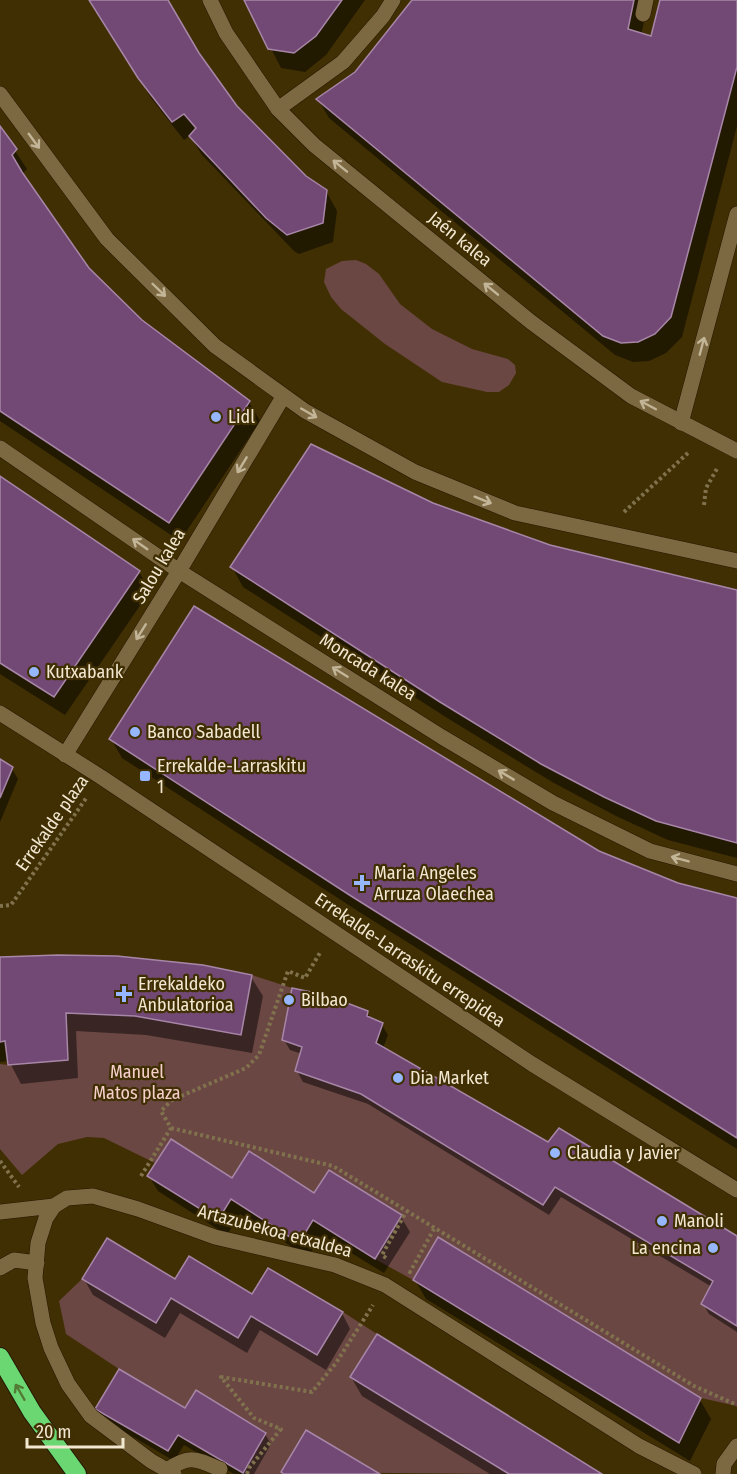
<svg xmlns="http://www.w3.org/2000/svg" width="737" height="1474" viewBox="0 0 737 1474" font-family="'Fira Sans Condensed',sans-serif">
	<rect width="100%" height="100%" fill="#402f03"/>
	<g fill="#6b4743">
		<path d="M356,260L366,264L379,274L400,304L432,329L472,349L508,359L515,365L516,373L509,385L499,392H487L442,382L385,344L341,309L331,297L324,282L326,269L342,261Z"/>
		<path d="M252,975L292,988L302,1047L295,1071L361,1094L543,1205L555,1187L713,1281L701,1304L737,1326V1406L701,1398L439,1237L413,1280L375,1259L402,1215L329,1170L314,1193L249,1151L232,1178L171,1139L155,1163L104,1138L87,1137L58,1144L22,1175L0,1149V1064L8,1065L68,1060L66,1013L135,1016L241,1034Z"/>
		<path d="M82,1279L156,1323L171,1298L237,1338L251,1316L317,1355L343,1312L377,1334L350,1377L509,1474L281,1472L284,1474H242L266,1432L196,1391L185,1408L119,1369L66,1334L59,1301Z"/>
	</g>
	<g fill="#0007">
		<path d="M91,0H167L198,54L236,107L306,177L326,191L337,211L333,242L299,254L294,251L202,155L190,136L184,140L151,98Z"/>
		<path d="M246,0H365L326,55L305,72L281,68Z"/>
		<path d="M413,0H649L641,35L653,38L662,0H737V126L682,337L666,353L649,361L633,362L615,355L329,118L318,99L357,73Z"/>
		<path d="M0,128L27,169L23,173L88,269L141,321L249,402L260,421L180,541L0,421Z"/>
		<path d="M0,478L139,572L150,591L65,715L0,674Z"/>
		<path d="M432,504L549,546L737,591V858L668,840L616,816L554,783L452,721L243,587L232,567Z"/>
		<path d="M111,739L598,852L677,884L737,900V1149L364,915L122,758Z"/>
		<path d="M0,761L12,769L18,779L0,822Z"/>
		<path d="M0,959L251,977L263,996L252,1053L146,1035L76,1031L78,1078L21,1084L9,1061L0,1062Z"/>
		<path d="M367,1012L371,1019L382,1025L388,1035L383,1048L548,1144L737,1238V1332L709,1314L703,1304L712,1287L561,1197L549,1215L368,1104L303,1082L297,1071L302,1054L290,1050L284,1040Z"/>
		<path d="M149,1176L232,1180L315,1195L401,1217L410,1232L384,1273L322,1235L308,1257L240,1214L227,1235L158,1191Z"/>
		<path d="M84,1279L176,1281L342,1313L350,1329L326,1370L260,1330L247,1353L180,1313L165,1338L93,1295Z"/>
		<path d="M415,1280L700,1400L711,1419L690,1461L426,1299Z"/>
		<path d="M351,1377L599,1474H490L362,1396Z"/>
		<path d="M97,1409L186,1410L265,1434L271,1444L254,1474H234L184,1445L174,1461L103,1419Z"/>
	</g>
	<g fill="#724974" stroke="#a786a8" stroke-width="1.5">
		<path d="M89,0H168L199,53L237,106L306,176L327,190L323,223L287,235L266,218L189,136L196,128L184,114L172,122L138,78Z"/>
		<path d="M244,0H342L316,36L294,53L268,49Z"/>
		<path d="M412,0H634L628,29L651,36L660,0H737V67L671,317L655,334L638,342L621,343L603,336L316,99L355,72Z"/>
		<path d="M0,126L17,149L12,155L22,172L89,268L142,320L250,401L169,523L0,411Z"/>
		<path d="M311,444L433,503L550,545L737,590V843L656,821L604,797L541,764L440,702L230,567Z"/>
		<path d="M0,476L140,571L54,697L0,663Z"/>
		<path d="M194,606L599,851L678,883L737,898V1138L351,896L109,739Z"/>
		<path d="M0,759L13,767L0,798Z"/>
		<path d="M58,955L117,956L203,965L252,975L241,1035L135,1016L66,1013L68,1060L8,1065L5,1041L0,1042V957Z"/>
		<path d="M292,988L326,995L368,1011L367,1016L383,1023L376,1043L548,1142L559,1128L737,1236V1326L701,1304L713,1281L555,1187L543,1205L361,1094L295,1071L302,1047L282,1040Z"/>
		<path d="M171,1139L232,1178L249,1151L314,1193L329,1170L402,1215L375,1259L313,1220L299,1243L231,1199L218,1220L147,1176Z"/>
		<path d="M438,1237L701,1398L679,1443L413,1280Z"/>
		<path d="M107,1238L175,1279L189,1256L252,1294L268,1268L343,1312L317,1355L251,1316L238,1338L171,1298L156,1323L82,1279Z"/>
		<path d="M377,1334L602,1474H509L350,1377Z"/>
		<path d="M119,1369L185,1408L196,1390L266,1433L243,1473L178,1435L168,1451L95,1409Z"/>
		<path d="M306,1430L380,1474H284L281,1472Z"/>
	</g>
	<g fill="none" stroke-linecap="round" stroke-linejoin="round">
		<defs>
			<g id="minor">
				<path d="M210,0L226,33L278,109L314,145L531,322L631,396L737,451"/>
				<path d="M643,14L646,0"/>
				<path d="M0,94L107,239L215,346L305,411L415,472L515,513L737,561"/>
				<path d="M278,109L343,62L383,16L393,0"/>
				<path d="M681,423L737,214"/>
				<path d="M0,448L179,571L442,737L553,803L650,851L737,874"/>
				<path d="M0,713L101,777L532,1064L737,1190"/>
				<path d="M65,755L179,571L283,397"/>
				<path d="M0,1212L54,1206"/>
				<path d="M0,1268L14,1260L37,1263"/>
				<path d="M167,1470C190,1454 196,1459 220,1469"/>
				<path d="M174,1474L151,1461L91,1416L68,1384L51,1348L43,1323L35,1278L38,1243L46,1218L54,1206L67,1198L93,1196L138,1209L215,1237L335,1265L385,1285L639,1446L694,1474"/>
				<path d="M723,1474L724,1464L737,1446"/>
			</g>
			<path id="highway" d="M0,1357L32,1412L77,1474"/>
		</defs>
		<use href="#minor" stroke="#241700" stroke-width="16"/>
		<use href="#highway" stroke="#241700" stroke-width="20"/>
		<g stroke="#81724e" stroke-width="4" stroke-dasharray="3 3" stroke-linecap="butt">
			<path d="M704,505L706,488L718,467"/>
			<path d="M624,512L689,452"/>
			<path d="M0,906L11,905L87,797"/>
			<path d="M171,1128L333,1166L694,1386L737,1405"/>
			<path d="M0,1161L19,1187"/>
			<path d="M141,1176L171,1128L161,1111L172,1100L246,1068L259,1055L288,971L305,978L321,951"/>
			<path d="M386,1258L382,1255L406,1212"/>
			<path d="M409,1271L410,1272L434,1229"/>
			<path d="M247,1474L249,1468L281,1429L254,1418L221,1377L312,1392L336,1363L373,1305"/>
		</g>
		<use href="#minor" stroke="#7d6941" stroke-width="15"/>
		<use href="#highway" stroke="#6ad772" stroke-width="18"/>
	</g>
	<defs><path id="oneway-shaft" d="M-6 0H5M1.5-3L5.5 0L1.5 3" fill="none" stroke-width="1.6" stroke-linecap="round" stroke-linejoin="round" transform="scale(1.5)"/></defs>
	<g stroke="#c3b597">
		<use href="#oneway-shaft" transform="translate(34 141) rotate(54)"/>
		<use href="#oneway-shaft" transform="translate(340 166) rotate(-141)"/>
		<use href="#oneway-shaft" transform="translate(491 289) rotate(-141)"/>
		<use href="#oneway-shaft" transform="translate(159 290) rotate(44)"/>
		<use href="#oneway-shaft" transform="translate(702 346) rotate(-75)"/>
		<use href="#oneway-shaft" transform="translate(648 405) rotate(-152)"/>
		<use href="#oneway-shaft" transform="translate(309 413) rotate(30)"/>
		<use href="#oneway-shaft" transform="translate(242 465) rotate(121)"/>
		<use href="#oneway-shaft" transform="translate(483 500) rotate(22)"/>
		<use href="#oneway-shaft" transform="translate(140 544) rotate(-145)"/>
		<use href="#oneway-shaft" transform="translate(141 632) rotate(122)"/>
		<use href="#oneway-shaft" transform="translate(340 672) rotate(-148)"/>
		<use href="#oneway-shaft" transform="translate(506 775) rotate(-149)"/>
		<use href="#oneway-shaft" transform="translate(680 859) rotate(-165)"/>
	</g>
	<use stroke="#537b35" href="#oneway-shaft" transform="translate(20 1392) rotate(-120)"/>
	<g fill="#96b6fd" stroke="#402f03" stroke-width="2">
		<circle cx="216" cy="417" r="6"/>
		<circle cx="34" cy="672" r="6"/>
		<circle cx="135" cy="732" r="6"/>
		<rect x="139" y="770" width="12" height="12" rx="3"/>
		<path d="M359 874h6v6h6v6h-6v6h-6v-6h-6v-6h6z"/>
		<path d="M121 985h6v6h6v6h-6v6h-6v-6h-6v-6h6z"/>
		<circle cx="289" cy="1000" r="6"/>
		<circle cx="398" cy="1078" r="6"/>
		<circle cx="555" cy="1153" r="6"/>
		<circle cx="662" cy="1221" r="6"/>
		<circle cx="713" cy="1248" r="6"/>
	</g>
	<g text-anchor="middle" stroke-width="4.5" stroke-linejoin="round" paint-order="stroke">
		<g font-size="18" fill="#f2e7d1" stroke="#402f03">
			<text transform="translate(460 239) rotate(39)" y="6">Jaén kalea</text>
			<text transform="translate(159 566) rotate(-59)" y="6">Salou kalea</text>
			<text transform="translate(368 667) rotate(32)" y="6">Moncada kalea</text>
			<text transform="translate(52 823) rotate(-55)" y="6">Errekalde plaza</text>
			<text transform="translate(410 960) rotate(34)" y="6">Errekalde-Larraskitu errepidea</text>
			<text transform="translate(275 1231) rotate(15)" y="6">Artazubekoa etxaldea</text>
		</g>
		<g font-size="18" fill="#f2e7d1" stroke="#402f03" text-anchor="start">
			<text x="228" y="423">Lidl</text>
			<text x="46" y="678">Kutxabank</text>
			<text x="147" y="738">Banco Sabadell</text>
			<text x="157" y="772">Errekalde-Larraskitu<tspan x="157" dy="21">1</tspan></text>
			<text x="374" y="879">Maria Angeles<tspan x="374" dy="21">Arruza Olaechea</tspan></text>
			<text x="138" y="990">Errekaldeko<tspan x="138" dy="21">Anbulatorioa</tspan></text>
			<text x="301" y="1006">Bilbao</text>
			<text x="410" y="1084">Dia Market</text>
			<text x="567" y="1159">Claudia y Javier</text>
			<text x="674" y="1227">Manoli</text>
			<text x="701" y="1254" text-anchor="end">La encina</text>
		</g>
		<g font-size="18" fill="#f6cfcb" stroke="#402f03">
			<text x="137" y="1078">Manuel<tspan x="137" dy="21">Matos plaza</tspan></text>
		</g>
	</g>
	<path d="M27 1438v9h96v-9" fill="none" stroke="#f2e7d1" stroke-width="3"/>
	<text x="36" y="1438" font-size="18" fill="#f2e7d1" stroke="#402f03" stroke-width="4.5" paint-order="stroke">20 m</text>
</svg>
